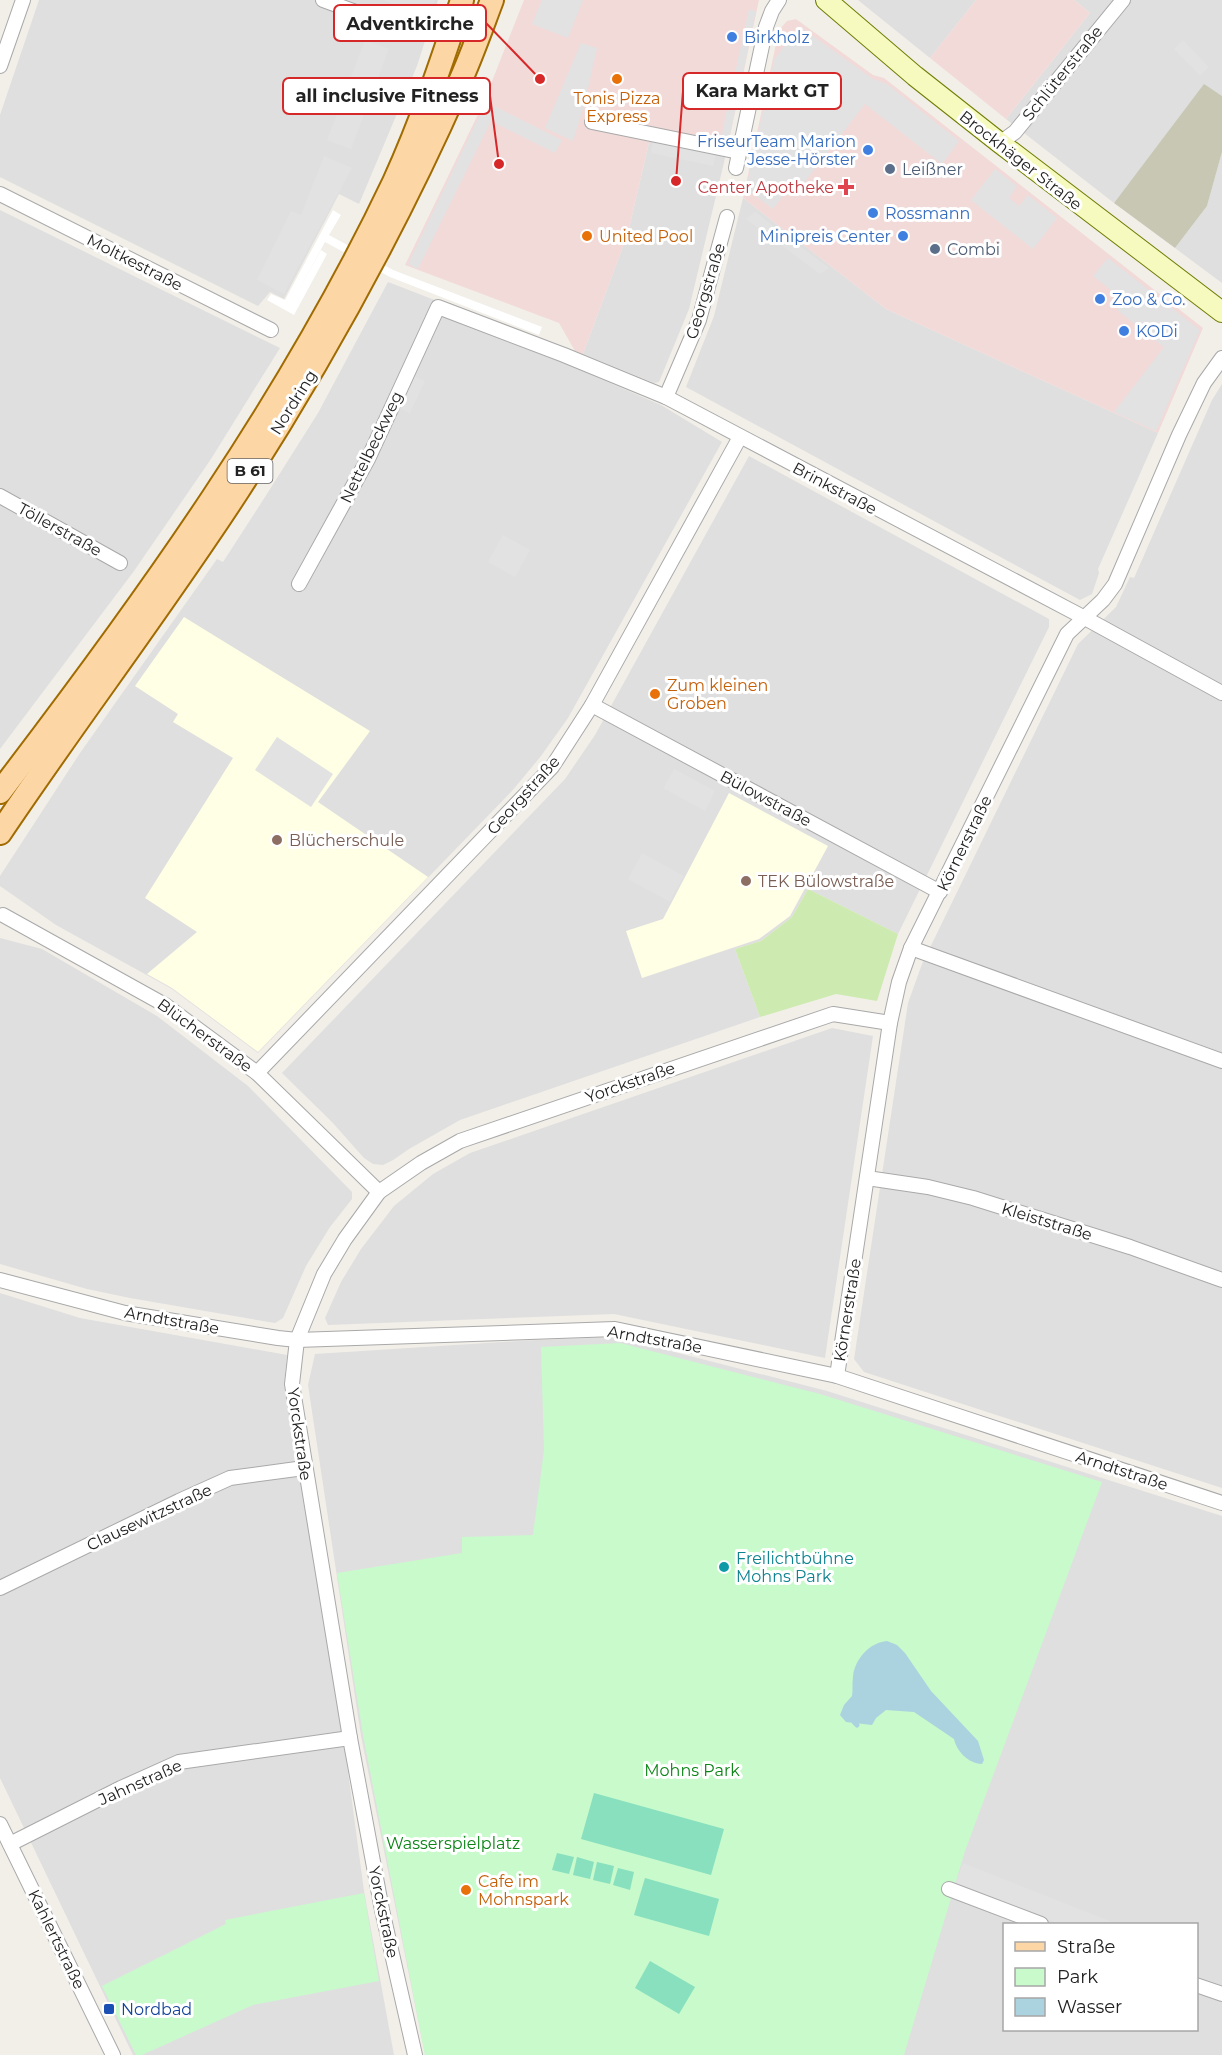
<svg xmlns="http://www.w3.org/2000/svg" width="1222" height="2055" viewBox="0 0 1222 2055" font-family="Montserrat,sans-serif">
	<rect width="100%" height="100%" fill="#f2efe9"/>
	<g fill="#e0dfdf" fill-rule="evenodd">
		<path d="M39,0H438L417,66L359,204L339,194L284,299L270,292L258,306L0,177V115Z"/>
		<path d="M858,0H976L930,58Z"/>
		<path d="M1074,0H1222V96L1204,85L1114,203L1006,119L1090,13Z"/>
		<path d="M650,138L726,154L689,309L659,382L654,383L583,354L628,233Z"/>
		<path d="M1222,152V283L1175,248L1207,206Z"/>
		<path d="M743,198L886,309L1158,433L1098,569L1099,573L1092,594L1080,600L686,387L714,316Z"/>
		<path d="M0,210L280,348L211,459L134,571L0,749Z"/>
		<path d="M388,282L463,311L459,322L571,366L661,405L722,442L568,718L541,756L512,791L258,1053L172,989L56,925L0,886V876L80,753L217,559L223,562L265,497L318,413Z"/>
		<path d="M1222,384V1488L864,1372L854,1359L908,1003L922,964L1078,644L1116,607L1130,577L1134,578L1212,400Z"/>
		<path d="M749,456L1049,619V627L898,934L808,889L792,917L761,941L735,949L760,1017L460,1120L409,1149L393,1160L383,1165L373,1164L364,1158L332,1122L282,1073L565,779L595,735Z"/>
		<path d="M0,938L42,949L157,1016L248,1086L352,1192V1199L330,1227L306,1266L283,1318L275,1323L130,1298L87,1289L0,1264Z"/>
		<path d="M832,1028L873,1036L825,1358L614,1314L328,1325L325,1318L341,1282L361,1249L394,1206L433,1174L470,1153Z"/>
		<path d="M0,1293L80,1318L287,1355L284,1384L339,1705L364,1891L394,2055H133L0,1778Z"/>
		<path d="M616,1337L827,1391L1222,1516V2055H425L361,1736L308,1385L315,1354L535,1340ZM1004,1924H1196V2030H1004Z"/>
	</g>
	<g fill="#f2dad9">
		<path d="M524,0H759L726,154L650,138L628,233L583,354L575,351L559,323L405,265L483,104Z"/>
		<path d="M976,0H1074L1090,13L1006,119L930,58Z"/>
		<path d="M796,19L873,75L884,78L1203,328L1158,433L886,309L743,198L779,30L787,21Z"/>
	</g>
	<g fill="#ffffe5">
		<path d="M184,617L370,731L318,802L428,877L258,1052L172,988L147,974L197,932L145,898L233,758L173,722L178,714L135,686Z"/>
		<path d="M729,793L828,846L790,916L759,939L642,978L626,931L663,919Z"/>
	</g>
	<path fill="#c7c7b4" d="M1204,84L1222,96V152L1207,206L1175,248L1114,203Z"/>
	<path fill="#cdebb0" d="M808,889L898,934L877,1001L836,994L760,1017L735,949L761,941L792,917Z"/>
	<g fill="#c8facc">
		<path d="M620,1343L820,1394L1102,1482L965,1851L904,2055H425L363,1735L337,1573L462,1553V1537L533,1535L544,1450L541,1347Z"/>
		<path d="M364,1893L379,1981L253,2005L142,2055H136L102,1986L226,1924L225,1920Z"/>
	</g>
	<g fill="#88e0be">
		<path d="M594,1793L724,1829L711,1875L581,1839Z"/>
		<path d="M557,1853L574,1857L569,1874L552,1870Z"/>
		<path d="M577,1857L594,1862L590,1879L573,1875Z"/>
		<path d="M597,1862L614,1866L610,1884L593,1880Z"/>
		<path d="M618,1868L634,1872L630,1890L613,1885Z"/>
		<path d="M645,1878L719,1899L709,1936L634,1915Z"/>
		<path d="M650,1961L695,1987L679,2014L635,1988Z"/>
	</g>
	<g fill="#e2e2e2">
		<path d="M383,0H435L433,7L394,4Z"/>
		<path d="M542,0H583L568,38L532,24Z"/>
		<path d="M749,9L756,11L729,140L721,138Z"/>
		<path d="M799,26L873,79L887,84L959,141L942,164L865,104L793,197L786,192L773,209L746,189L774,60Z"/>
		<path d="M365,40L389,49L351,149L327,140Z"/>
		<path d="M1183,40L1209,67L1200,76L1174,49Z"/>
		<path d="M581,43L597,48L584,106L573,141L545,128Z"/>
		<path d="M486,102L562,140L555,153L491,121L418,269L408,264Z"/>
		<path d="M653,141L716,155L713,166L651,153Z"/>
		<path d="M324,156L352,168L284,294L257,280L291,211L301,215Z"/>
		<path d="M995,169L1017,186L1009,198L1019,206L1028,195L1057,218L1033,249L971,200Z"/>
		<path d="M755,212L829,268L820,274L746,219Z"/>
		<path d="M1108,258L1200,330L1156,431L1114,412L1164,347L1117,310L1124,300L1093,276Z"/>
		<path d="M411,375L425,381L410,413L396,407Z"/>
		<path d="M503,535L530,550L515,577L488,562Z"/>
		<path d="M277,737L333,774L311,807L255,770Z"/>
		<path d="M674,769L715,791L705,811L663,788Z"/>
		<path d="M642,853L684,876L670,902L628,879Z"/>
		<path d="M963,1863L1117,1924H1059L956,1883Z"/>
	</g>
	<path fill="#aad3df" d="M887,1641L897,1645L905,1653L931,1691L978,1741L984,1760L982,1764C968,1763 957,1752 954,1739L914,1712L886,1710L876,1718L872,1725L846,1722L840,1715L844,1705L852,1696C853,1690 852,1684 853,1677C854,1660 870,1642 887,1641Z"/>
	<path fill="#fff" d="M333,210L341,215L329,235L393,270L542,327L539,335L390,277L325,242L291,304L321,250L327,254L294,315L267,300L271,294L285,300Z"/>
	<g fill="none" stroke-linecap="round" stroke-linejoin="round">
		<path stroke="#aad3df" stroke-width="5" d="M854,1722L857,1725"/>
		<defs>
			<g id="minor">
				<path d="M323,0L413,33"/>
				<path d="M0,66L23,0"/>
				<path d="M592,122L739,152"/>
				<path d="M1000,143L1015,132L1123,0"/>
				<path d="M736,168L766,27L772,11L779,0"/>
				<path d="M0,194L271,330"/>
				<path d="M666,397L699,320L727,217"/>
				<path d="M0,496L120,563"/>
				<path d="M299,584L368,459L438,307L564,355L666,397L1083,617L1222,693"/>
				<path d="M592,705L940,892"/>
				<path d="M3,915L165,1005L257,1073L379,1192"/>
				<path d="M911,948L1222,1061"/>
				<path d="M257,1073L552,767L592,705L740,437"/>
				<path d="M867,1178L928,1187L973,1198L1130,1247L1222,1280"/>
				<path d="M0,1280L125,1313L278,1338L297,1340L615,1329L837,1376L1222,1503"/>
				<path d="M837,1376L890,1023L899,982L911,948L1067,634L1103,600L1115,584L1179,435L1204,383L1222,358"/>
				<path d="M0,1588L179,1501L230,1478L304,1468"/>
				<path d="M0,1824L113,2055"/>
				<path d="M10,1844L121,1788L179,1762L350,1738"/>
				<path d="M949,1889L1041,1924"/>
				<path d="M1196,1985L1222,1994"/>
				<path d="M415,2055L382,1910L350,1738L292,1384L297,1340L324,1274L345,1239L379,1192L421,1163L460,1141L833,1014L890,1023"/>
			</g>
			<path id="secondary" d="M826,0L915,76L1000,143L1222,312"/>
			<g id="primary">
				<path d="M0,792C147,600 290,401 394,182C421,123 442,61 462,0"/>
				<path d="M0,833C78,717 163,606 239,489C322,360 396,226 458,86C471,58 481,29 492,0"/>
			</g>
		</defs>
		<use href="#minor" stroke="#a9a9a9" stroke-width="16"/>
		<use href="#secondary" stroke="#707d05" stroke-width="22"/>
		<use href="#primary" stroke="#a06b00" stroke-width="26"/>
		<use href="#minor" stroke="#fff" stroke-width="14"/>
		<use href="#secondary" stroke="#f7fabf" stroke-width="20"/>
		<use href="#primary" stroke="#fcd6a4" stroke-width="22"/>
	</g>
	<g fill="#3f7fe0" stroke="#fff" stroke-width="2">
		<circle cx="732" cy="37" r="6"/>
		<circle cx="868" cy="150" r="6"/>
		<circle cx="873" cy="213" r="6"/>
		<circle cx="903" cy="236" r="6"/>
		<circle cx="1100" cy="299" r="6"/>
		<circle cx="1124" cy="331" r="6"/>
	</g>
	<g fill="#e8710a" stroke="#fff" stroke-width="2">
		<circle cx="617" cy="79" r="6"/>
		<circle cx="587" cy="236" r="6"/>
		<circle cx="655" cy="694" r="6"/>
		<circle cx="466" cy="1890" r="6"/>
	</g>
	<g fill="#5c6f8a" stroke="#fff" stroke-width="2">
		<circle cx="890" cy="169" r="6"/>
		<circle cx="935" cy="249" r="6"/>
	</g>
	<path fill="#e0444e" stroke="#fff" stroke-width="2" d="M843 178h6v6h6v6h-6v6h-6v-6h-6v-6h6z"/>
	<g fill="#8d6e63" stroke="#fff" stroke-width="2">
		<circle cx="277" cy="840" r="6"/>
		<circle cx="746" cy="881" r="6"/>
	</g>
	<circle fill="#0f9aa8" stroke="#fff" stroke-width="2" cx="724" cy="1567" r="6"/>
	<rect fill="#1a4fb4" stroke="#fff" stroke-width="2" x="103" y="2003" width="12" height="12" rx="3"/>
	<g text-anchor="middle" stroke-width="6" stroke-linejoin="round" paint-order="stroke">
		<rect fill="#fff" stroke="#646464" stroke-width="1.5" x="227.5" y="459" width="45" height="24" rx="4.5"/>
		<g font-size="15" font-weight="bold" fill="#222">
			<text x="250" y="476">B 61</text>
		</g>
		<g font-size="16" fill="#366cbe" stroke="#fff" text-anchor="start">
			<text x="744" y="43">Birkholz</text>
			<text x="856" y="147" text-anchor="end">FriseurTeam Marion<tspan x="856" dy="18">Jesse-Hörster</tspan></text>
			<text x="885" y="219">Rossmann</text>
			<text x="891" y="242" text-anchor="end">Minipreis Center</text>
			<text x="1112" y="305">Zoo &amp; Co.</text>
			<text x="1136" y="337">KODi</text>
		</g>
		<g font-size="16" fill="#222" stroke="#fff">
			<text transform="translate(1062 73) rotate(-51)" y="6">Schlüterstraße</text>
			<text transform="translate(1021 160) rotate(38)" y="6">Brockhäger Straße</text>
			<text transform="translate(135 262) rotate(27)" y="6">Moltkestraße</text>
			<text transform="translate(705 291) rotate(-73)" y="6">Georgstraße</text>
			<text transform="translate(293 402) rotate(-58)" y="6">Nordring</text>
			<text transform="translate(371 447) rotate(-64)" y="6">Nettelbeckweg</text>
			<text transform="translate(835 488) rotate(28)" y="6">Brinkstraße</text>
			<text transform="translate(60 529) rotate(29)" y="6">Töllerstraße</text>
			<text transform="translate(523 795) rotate(-48)" y="6">Georgstraße</text>
			<text transform="translate(766 798) rotate(28)" y="6">Bülowstraße</text>
			<text transform="translate(964 843) rotate(-64)" y="6">Körnerstraße</text>
			<text transform="translate(205 1035) rotate(36)" y="6">Blücherstraße</text>
			<text transform="translate(630 1082) rotate(-19)" y="6">Yorckstraße</text>
			<text transform="translate(1047 1221) rotate(17)" y="6">Kleiststraße</text>
			<text transform="translate(847 1310) rotate(-81)" y="6">Körnerstraße</text>
			<text transform="translate(172 1320) rotate(10)" y="6">Arndtstraße</text>
			<text transform="translate(655 1339) rotate(10)" y="6">Arndtstraße</text>
			<text transform="translate(300 1434) rotate(82)" y="6">Yorckstraße</text>
			<text transform="translate(1122 1470) rotate(18)" y="6">Arndtstraße</text>
			<text transform="translate(149 1517) rotate(-25)" y="6">Clausewitzstraße</text>
			<text transform="translate(140 1782) rotate(-24)" y="6">Jahnstraße</text>
			<text transform="translate(384 1912) rotate(78)" y="6">Yorckstraße</text>
			<text transform="translate(57 1939) rotate(64)" y="6">Kahlertstraße</text>
		</g>
		<g font-size="16" fill="#c56008" stroke="#fff" text-anchor="start">
			<text x="617" y="104" text-anchor="middle">Tonis Pizza<tspan x="617" dy="18">Express</tspan></text>
			<text x="599" y="242">United Pool</text>
			<text x="667" y="691">Zum kleinen<tspan x="667" dy="18">Groben</tspan></text>
			<text x="478" y="1887">Cafe im<tspan x="478" dy="18">Mohnspark</tspan></text>
		</g>
		<g font-size="16" fill="#4e5e75" stroke="#fff" text-anchor="start">
			<text x="902" y="175">Leißner</text>
			<text x="947" y="255">Combi</text>
		</g>
		<g font-size="16" fill="#be3a42" stroke="#fff" text-anchor="end">
			<text x="834" y="193">Center Apotheke</text>
		</g>
		<g font-size="16" fill="#785e54" stroke="#fff" text-anchor="start">
			<text x="289" y="846">Blücherschule</text>
			<text x="758" y="887">TEK Bülowstraße</text>
		</g>
		<g font-size="16" fill="#0d838f" stroke="#fff" text-anchor="start">
			<text x="736" y="1564">Freilichtbühne<tspan x="736" dy="18">Mohns Park</tspan></text>
		</g>
		<g font-size="16" fill="#0c8416" stroke="#fff">
			<text x="692" y="1776">Mohns Park</text>
			<text x="453" y="1849">Wasserspielplatz</text>
		</g>
		<g font-size="16" fill="#164399" stroke="#fff" text-anchor="start">
			<text x="121" y="2015">Nordbad</text>
		</g>
	</g>
	<path fill="none" stroke="#d62828" stroke-width="2" d="M540 79L486 23M676 181L683 91M499 164L490 96"/>
	<g fill="#d62828" stroke="#fff" stroke-width="2">
		<circle cx="540" cy="79" r="6"/>
		<circle cx="676" cy="181" r="6"/>
		<circle cx="499" cy="164" r="6"/>
	</g>
	<g fill="#fff" stroke="#d62828" stroke-width="2">
		<rect x="334" y="5" width="152" height="36" rx="6"/>
		<rect x="683" y="73" width="158" height="36" rx="6"/>
		<rect x="283" y="78" width="207" height="36" rx="6"/>
	</g>
	<g font-size="18" text-anchor="middle" font-weight="bold" fill="#222">
		<text x="410" y="30">Adventkirche</text>
		<text x="762" y="97">Kara Markt GT</text>
		<text x="387" y="102">all inclusive Fitness</text>
	</g>
	<rect x="1003" y="1923" width="195" height="108" fill="#ffffff" stroke="#a7a7a7" stroke-width="1.5"/>
	<rect x="1015" y="1942" width="30" height="9" fill="#fcd6a4" stroke="#a7a7a7" stroke-width="1.5"/>
	<text x="1057" y="1953" font-size="18" fill="#222222">Straße</text>
	<rect x="1015" y="1968" width="30" height="18" fill="#c8facc" stroke="#a7a7a7" stroke-width="1.5"/>
	<text x="1057" y="1983" font-size="18" fill="#222222">Park</text>
	<rect x="1015" y="1998" width="30" height="18" fill="#aad3df" stroke="#a7a7a7" stroke-width="1.5"/>
	<text x="1057" y="2013" font-size="18" fill="#222222">Wasser</text>
</svg>
